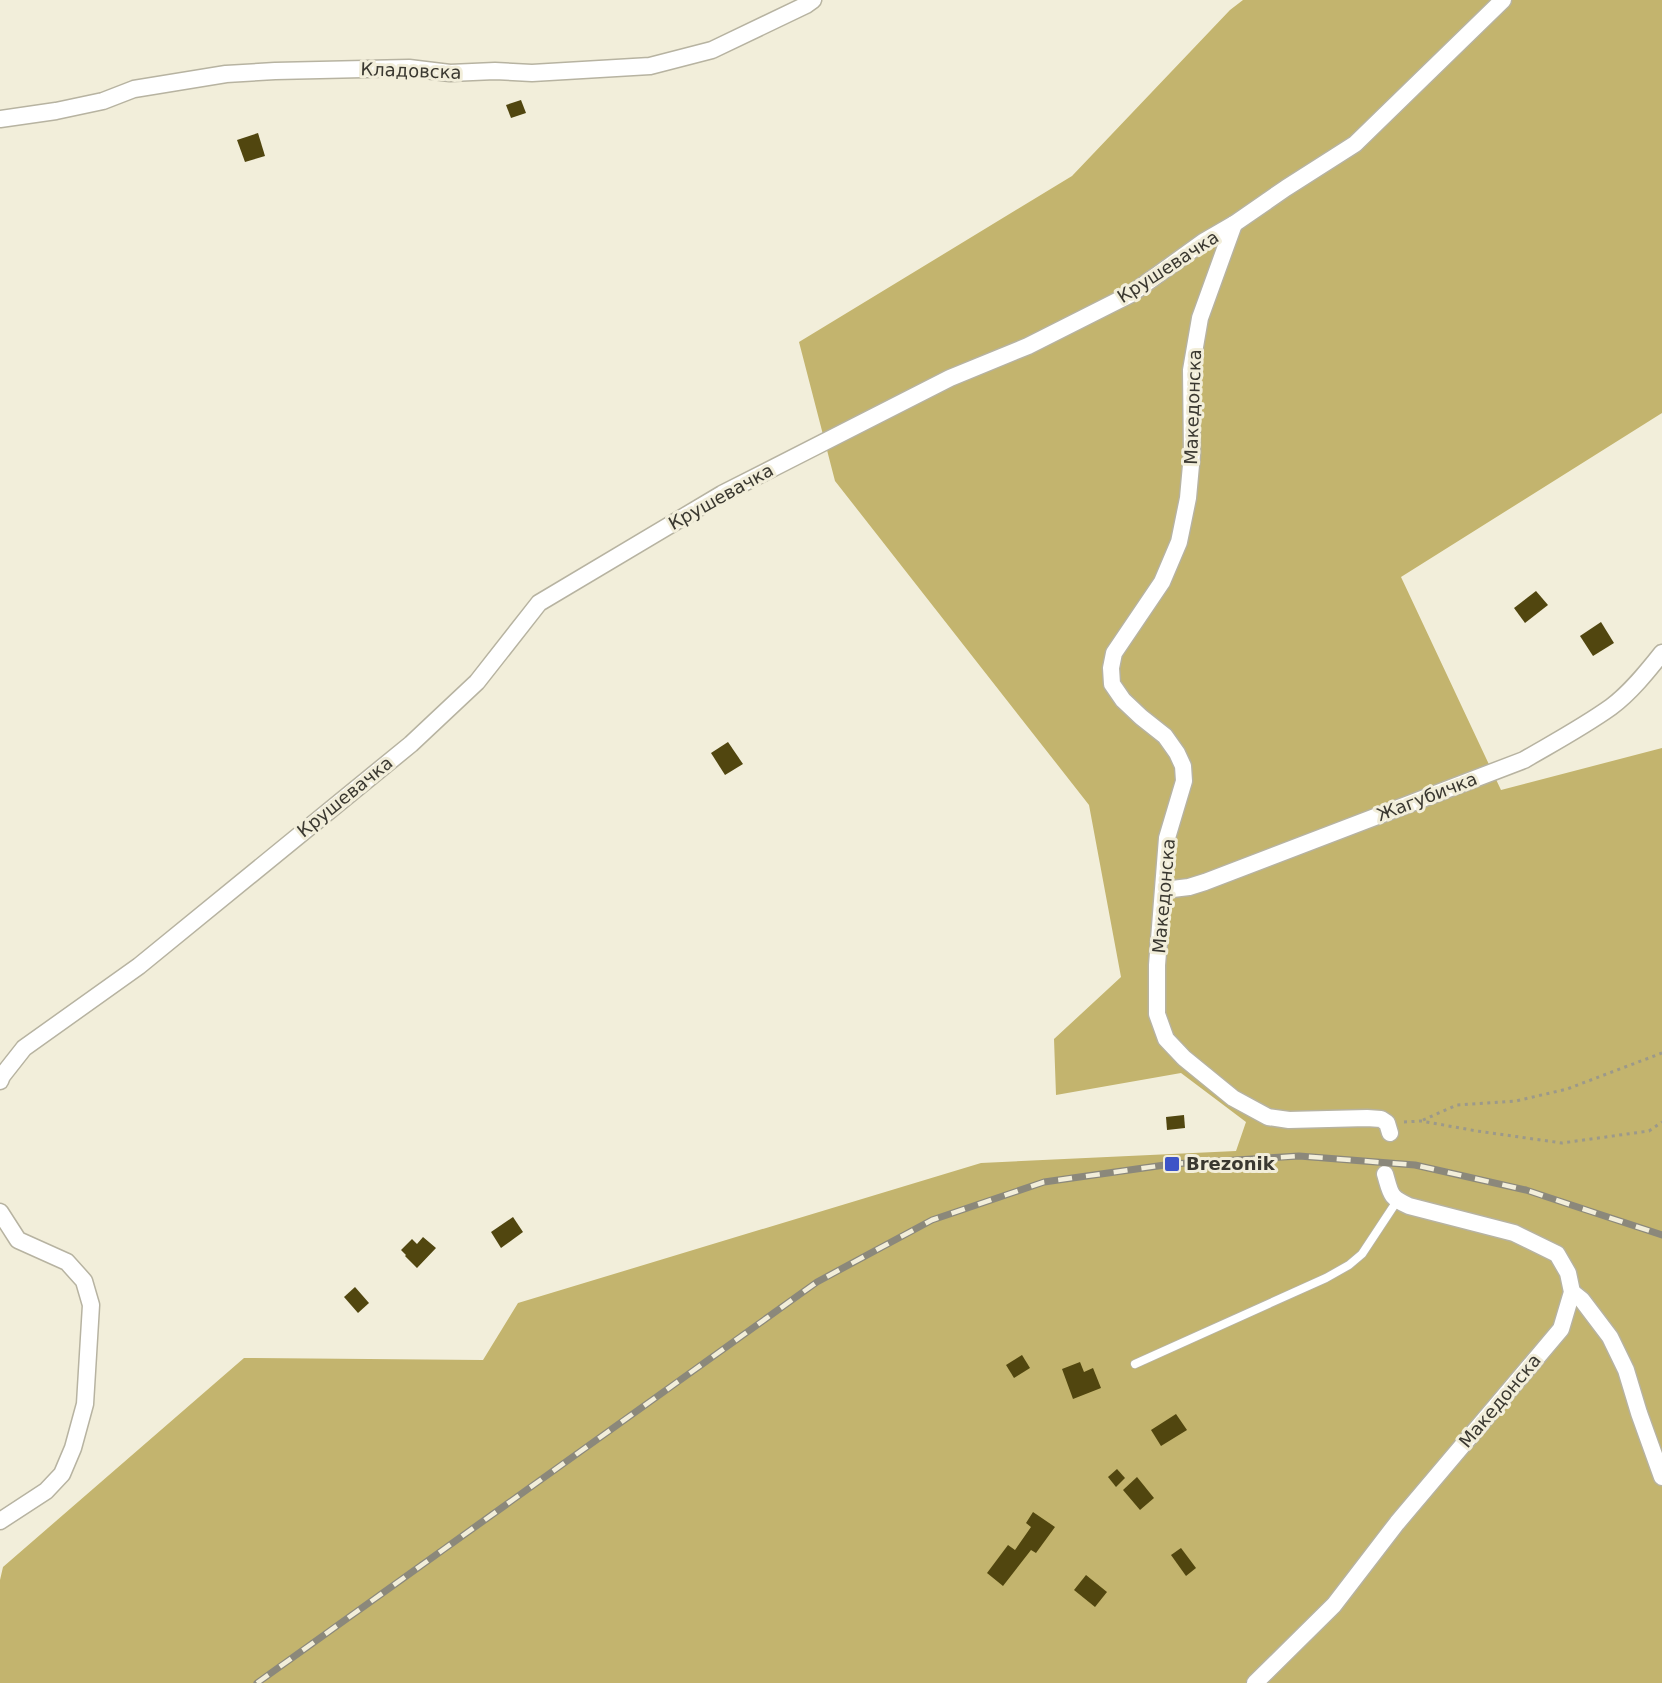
<svg xmlns="http://www.w3.org/2000/svg" width="1662" height="1683" viewBox="0 0 1662 1683" font-family="'DejaVu Sans',sans-serif">
	<rect width="100%" height="100%" fill="#f2eeda"/>
	<path fill="#c3b46e" d="M1243,0H1662V413L1401,577L1501,790L1662,748V1683H0V1580L3,1567L244,1358L483,1360L518,1303L981,1163L1236,1151L1246,1122L1181,1073L1056,1095L1054,1039L1121,977L1089,805L835,481L799,342L1072,176L1230,10Z"/>
	<g fill="#51460f">
		<path d="M521,100L526,113L511,118L506,105Z"/>
		<path d="M258,133L265,156L245,162L237,140Z"/>
		<path d="M1536,591L1548,605L1525,623L1514,608Z"/>
		<path d="M1601,622L1614,643L1593,656L1580,636Z"/>
		<path d="M728,742L743,764L725,775L711,753Z"/>
		<path d="M1184,1115L1185,1128L1167,1130L1166,1117Z"/>
		<path d="M513,1217L523,1232L501,1248L491,1232Z"/>
		<path d="M423,1237L436,1248L417,1268L405,1256L406,1255L401,1250L412,1239L417,1244Z"/>
		<path d="M355,1287L369,1303L358,1313L344,1297Z"/>
		<path d="M1022,1355L1030,1368L1014,1378L1006,1365Z"/>
		<path d="M1080,1362L1084,1372L1093,1368L1101,1388L1073,1399L1062,1369Z"/>
		<path d="M1176,1414L1187,1430L1161,1446L1151,1430Z"/>
		<path d="M1117,1469L1125,1478L1116,1487L1108,1477Z"/>
		<path d="M1137,1477L1154,1498L1140,1510L1123,1490Z"/>
		<path d="M1033,1512L1055,1527L1036,1553L1031,1550L1003,1586L987,1573L1008,1545L1015,1550L1031,1527L1026,1523Z"/>
		<path d="M1181,1548L1196,1568L1186,1576L1171,1555Z"/>
		<path d="M1086,1575L1107,1592L1095,1607L1074,1590Z"/>
	</g>
	<g fill="none" stroke-linecap="round" stroke-linejoin="round">
		<defs>
			<path id="service" d="M1135,1364L1326,1278L1349,1265L1362,1254L1397,1201"/>
			<g id="minor">
				<path d="M0,119L56,111L103,101L134,89L226,74L275,71L409,68L450,73L495,71L532,73L650,66L712,50L806,5L813,0"/>
				<path d="M1234,224L1200,318L1191,370L1192,454L1188,498L1179,542L1162,582L1114,653L1111,668L1112,684L1123,700L1141,717L1165,736L1177,753L1183,766L1184,781L1167,838L1157,965V1014L1166,1039L1184,1058L1233,1098L1268,1117L1289,1120L1367,1118L1381,1119L1387,1123L1390,1133"/>
				<path d="M1164,890L1189,887L1205,882L1524,760C1553,743 1583,727 1611,707C1630,693 1647,672 1662,653"/>
				<path d="M0,1081L2,1076L24,1048L139,966L411,744L477,682L539,603L722,494L950,378L1028,346L1131,294L1203,242L1234,224L1286,188L1355,144L1503,0"/>
				<path d="M0,1212L18,1240L67,1262L84,1281L91,1305L85,1404L73,1448L62,1474L46,1491L0,1521"/>
				<path d="M1572,1292L1582,1300L1610,1337L1626,1370L1639,1413L1662,1477"/>
				<path d="M1255,1683L1334,1605L1397,1523L1561,1329L1572,1292L1568,1273L1557,1254L1514,1233L1409,1206C1389,1197 1391,1194 1385,1174"/>
			</g>
		</defs>
		<use href="#service" stroke="#b7b3a1" stroke-width="10"/>
		<use href="#minor" stroke="#b7b3a1" stroke-width="19"/>
		<g stroke="#9c998b" stroke-width="3" stroke-dasharray="3 4.5" stroke-linecap="butt">
			<path d="M1423,1120L1457,1105L1516,1101L1567,1089L1662,1053"/>
			<path d="M1404,1122L1421,1121L1477,1131L1562,1143L1649,1131L1662,1122"/>
		</g>
		<use href="#service" stroke="#fff" stroke-width="8"/>
		<use href="#minor" stroke="#fff" stroke-width="16"/>
		<defs>
			<path id="rail" d="M257,1683L817,1282L932,1220L1044,1182L1172,1164L1299,1156L1415,1165L1526,1190L1662,1235"/>
		</defs>
		<use href="#rail" stroke="#8b887b" stroke-width="7"/>
		<use href="#rail" stroke="#f2eeda" stroke-width="4.5" stroke-dasharray="14" stroke-linecap="butt"/>
	</g>
	<rect fill="#3d54c7" stroke="#f2eeda" stroke-width="2" x="1164" y="1156" width="16" height="16" rx="3"/>
	<g text-anchor="middle" stroke-width="6" stroke-linejoin="round" paint-order="stroke">
		<g font-size="18" fill="#3a3830" stroke="#f2eeda">
			<text transform="translate(411 71) rotate(2)" y="6">Кладовска</text>
			<text transform="translate(1168 267) rotate(-33)" y="6">Крушевачка</text>
			<text transform="translate(1193 407) rotate(-88)" y="6">Македонска</text>
			<text transform="translate(721 497) rotate(-29)" y="6">Крушевачка</text>
			<text transform="translate(345 797) rotate(-39)" y="6">Крушевачка</text>
			<text transform="translate(1427 797) rotate(-21)" y="6">Жагубичка</text>
			<text transform="translate(1164 896) rotate(-85)" y="6">Македонска</text>
			<text transform="translate(1500 1401) rotate(-50)" y="6">Македонска</text>
		</g>
		<g font-size="18" font-weight="bold" fill="#3a3830" stroke="#f2eeda" text-anchor="start">
			<text x="1186" y="1170">Brezonik</text>
		</g>
	</g>
</svg>
